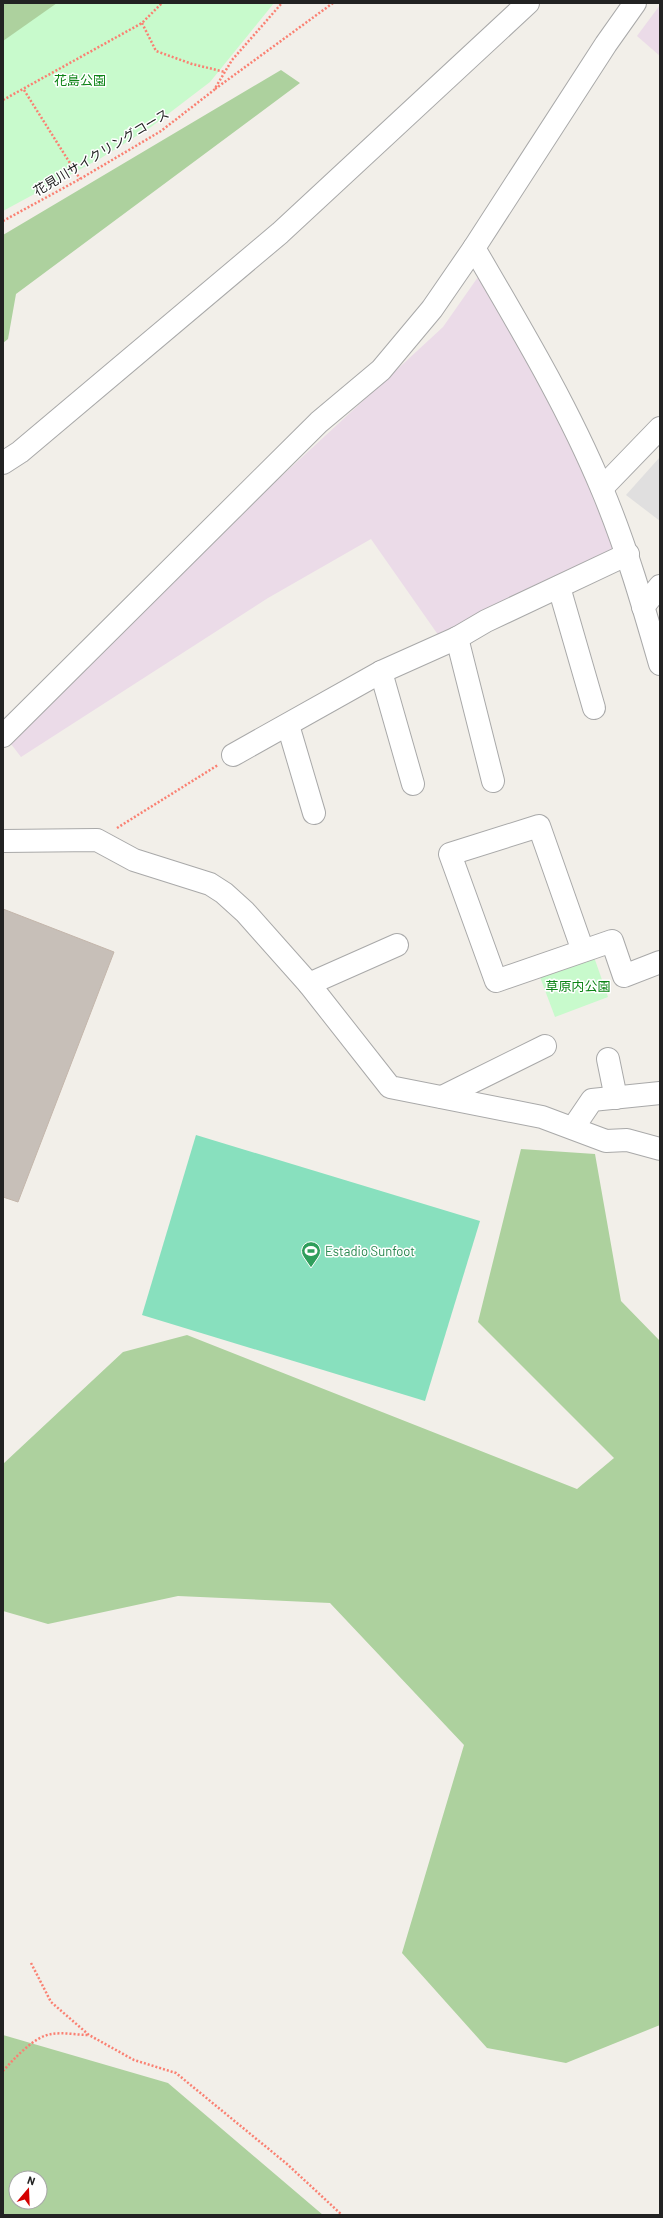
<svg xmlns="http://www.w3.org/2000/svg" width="663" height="2218" viewBox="0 0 663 2218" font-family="Barlow,'Noto Sans JP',sans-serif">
	<rect width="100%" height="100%" fill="#f2efe9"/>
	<path fill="#e0dfdf" d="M660,457V521L626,495Z"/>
	<g fill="#ebdbe8">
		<path d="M660,5V56L637,36Z"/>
		<path d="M478,277L575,445L617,551L441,639L371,539L268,598L21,757L11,744L273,484L443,327Z"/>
	</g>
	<g fill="#add19e" fill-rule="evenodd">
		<path d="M3,3H87L3,49Z"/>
		<path d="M281,70L300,83L16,294L8,339L3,343V235Z"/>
		<path d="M521,1149L595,1154L621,1301L660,1341V2025L566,2063L487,2048L402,1953L464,1745L330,1603L178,1596L48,1624L3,1611V1464L123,1352L187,1335L577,1489L614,1458L478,1322Z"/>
		<path d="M3,2035L168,2083L323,2215H3ZM16,2178H40V2202H16Z"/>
	</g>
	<g fill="#c8facc">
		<path d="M57,3H274L210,82L151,127L101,158L3,211V41Z"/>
		<path d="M594,957L608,997L555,1017L540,977Z"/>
	</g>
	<path fill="#88e0be" d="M196,1135L480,1221L425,1401L142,1315Z"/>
	<path fill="#c7bfb8" stroke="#c4b6ab" d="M3,909L114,952L18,1202L3,1197Z"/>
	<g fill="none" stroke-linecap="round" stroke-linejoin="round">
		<defs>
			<g id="minor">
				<path d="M474,248C520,327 567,405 602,489C626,546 643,605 660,664"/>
				<path d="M3,463L20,452L280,233L528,3"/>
				<path d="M602,488L660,428"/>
				<path d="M559,587L594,708"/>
				<path d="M643,607L660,586"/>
				<path d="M457,638L493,781"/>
				<path d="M381,672L413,784"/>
				<path d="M288,725L314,813"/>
				<path d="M3,736L319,422L381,370L432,309L474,248L606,44L635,3"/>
				<path d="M233,755L381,672L457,638L486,621L628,554"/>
				<path d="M3,841L97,840L134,860L210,884L224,893L245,912L309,984L390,1087L542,1117L606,1141L627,1140L660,1149"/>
				<path d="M583,951L539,826L450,854L496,981L612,941L624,976L660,962"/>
				<path d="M309,984L397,945"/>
				<path d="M608,1059L616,1098"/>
				<path d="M442,1097L545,1046"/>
				<path d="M573,1128L592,1100L660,1093"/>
			</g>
		</defs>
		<use href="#minor" stroke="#a9a9a9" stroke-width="24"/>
		<g stroke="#fa8072" stroke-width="2.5" stroke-dasharray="2 2" stroke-linecap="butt">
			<path d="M142,23L156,51L192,64L225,72"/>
			<path d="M215,89L333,3"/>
			<path d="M24,90L80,179"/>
			<path d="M3,100L142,23L162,3"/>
			<path d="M3,221L80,179L161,131L214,90L232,60L282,3"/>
			<path d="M117,828L218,765"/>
			<path d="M31,1963L51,2002L89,2035L134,2060L176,2073L287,2164L342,2215"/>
			<path d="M3,2071C14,2059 34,2036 52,2034C63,2032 77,2035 89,2035"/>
		</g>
		<use href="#minor" stroke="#fff" stroke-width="22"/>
	</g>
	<defs>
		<symbol id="stadium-pin" viewBox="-11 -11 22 30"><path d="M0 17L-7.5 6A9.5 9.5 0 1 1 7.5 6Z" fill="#2e9e5b" stroke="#fff"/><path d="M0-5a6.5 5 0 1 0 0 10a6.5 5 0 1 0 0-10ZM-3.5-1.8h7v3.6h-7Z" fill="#fff"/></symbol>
	</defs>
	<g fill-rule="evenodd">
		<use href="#stadium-pin" x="300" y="1240" width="22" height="30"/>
	</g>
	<g text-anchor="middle" stroke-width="3" stroke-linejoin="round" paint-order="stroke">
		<g font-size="13" fill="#0c8416" stroke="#fff">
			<text x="80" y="85">花島公園</text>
			<text x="578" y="991">草原内公園</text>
		</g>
		<g font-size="13" fill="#222" stroke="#fff">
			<text transform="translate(101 152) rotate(-31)" y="5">花見川サイクリングコース</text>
		</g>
		<g font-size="13" fill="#27864d" stroke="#fff" text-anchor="start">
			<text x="325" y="1256">Estadio Sunfoot</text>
		</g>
	</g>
	<rect width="663" height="2218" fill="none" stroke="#222222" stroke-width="8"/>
	<g transform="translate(28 2190) rotate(19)"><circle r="19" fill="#ffffff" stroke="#a7a7a7"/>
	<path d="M0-3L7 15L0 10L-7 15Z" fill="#d40000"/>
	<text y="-6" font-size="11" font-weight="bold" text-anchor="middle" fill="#222222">N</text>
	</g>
</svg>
